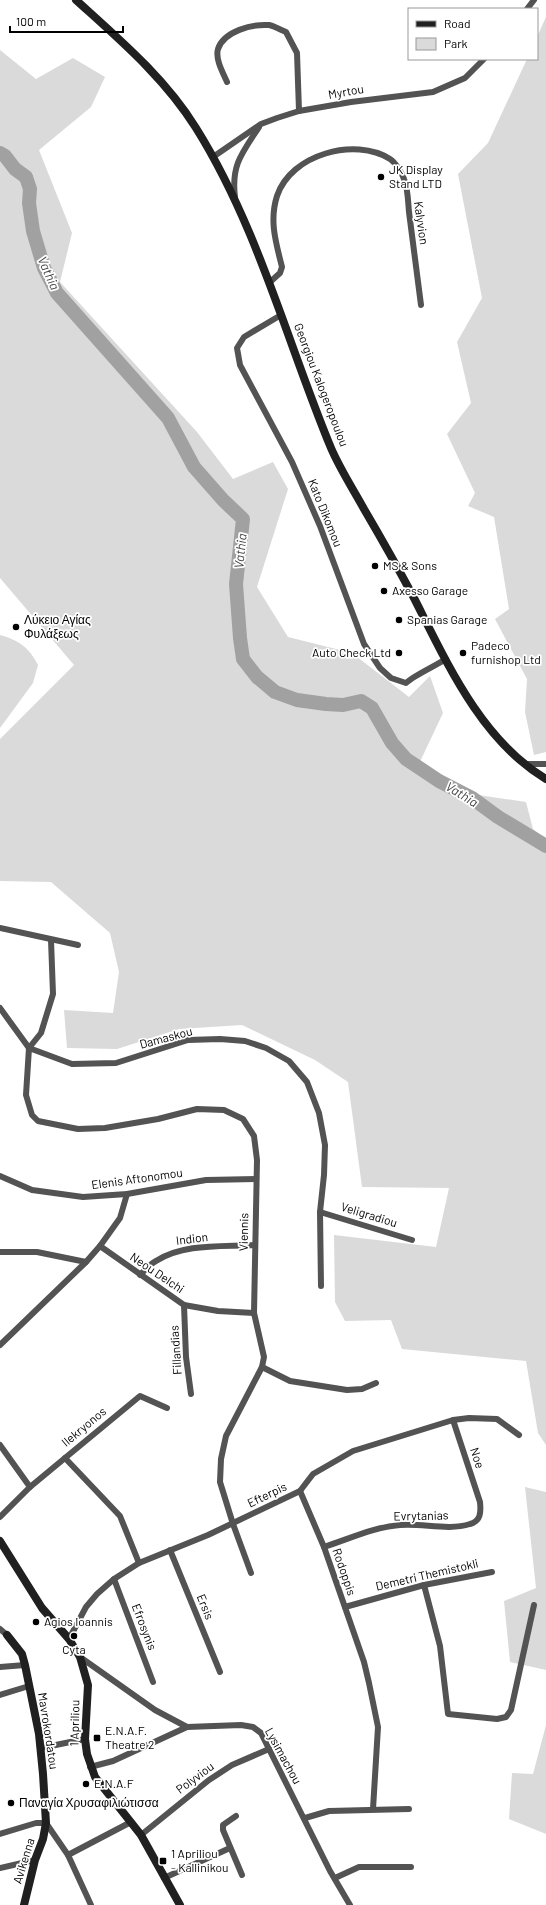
<svg xmlns="http://www.w3.org/2000/svg" width="546" height="1905" viewBox="0 0 546 1905" font-family="Barlow,sans-serif">
	<rect width="100%" height="100%" fill="#fff"/>
	<g fill="#dadada">
		<path d="M546,17V752L534,755L525,712L527,679L495,619L509,609L494,517L468,506L475,493L447,434L471,403L457,342L482,298L458,174L488,143L527,59H537V37Z"/>
		<path d="M0,50L36,79L73,58L105,77L91,107L39,150L72,233L60,282L197,432L233,479L273,462L288,489L257,587L288,637L352,653L409,697L430,676L443,713L417,768L445,790L526,802L533,829L546,839V1445L538,1433L526,1361L402,1349L391,1320L345,1321L335,1302L334,1235L436,1247L449,1188L362,1187L348,1082L315,1060L242,1025L179,1029L117,1049L67,1048L64,1010L113,1013L119,972L110,933L51,882L0,881V739L74,665L0,578Z"/>
		<path d="M0,635C19,640 29,648 38,665L33,683L0,728Z"/>
		<path d="M525,1487L546,1492V1670L510,1662L504,1601L536,1588Z"/>
		<path d="M546,1725V1834L509,1819L512,1773L533,1774Z"/>
	</g>
	<g fill="none" stroke-linecap="round" stroke-linejoin="round">
		<path stroke="#a1a1a1" stroke-width="14" d="M0,153L5,156L15,169L26,177L30,189L29,203L33,231L44,268L57,293L168,418L194,467L223,500L243,519L236,584L240,638L243,659L257,677L275,692L297,700L326,704L343,705L361,701L372,708L392,743L406,759L439,781L472,798L498,817L546,846"/>
		<g stroke="#535353" stroke-width="6">
			<path d="M527,9L534,0"/>
			<path d="M227,82C223,73 215,59 218,49C224,31 252,24 269,25C274,26 281,30 286,32L297,53L299,111"/>
			<path d="M213,157L261,124L277,118L299,111L351,102L433,92L465,78L484,59"/>
			<path d="M235,197C231,165 242,153 259,127"/>
			<path d="M269,283L280,273L282,267C276,243 269,221 277,196C291,154 355,137 390,159C395,162 402,173 404,179C408,188 408,202 409,212C413,243 417,274 421,305"/>
			<path d="M281,315L244,337L237,348L240,365L292,462L320,526L364,644L380,668L391,678L406,683C413,676 435,666 446,659"/>
			<path d="M526,764H546"/>
			<path d="M0,928L78,945"/>
			<path d="M0,1008L29,1048L26,1095L32,1115L38,1121L78,1129L105,1128L158,1119L197,1109L224,1110L243,1119L254,1136L257,1160L254,1313L264,1357L262,1367L226,1436L221,1459L220,1482L233,1524L251,1573"/>
			<path d="M29,1048L72,1064L116,1063L188,1040L220,1039L245,1041L266,1048L289,1061L307,1082L319,1113L325,1145L324,1175L320,1212L321,1286"/>
			<path d="M29,1048L41,1033L53,994L51,940"/>
			<path d="M0,1176L32,1190L83,1197L127,1194L206,1180L256,1179"/>
			<path d="M320,1212L412,1240"/>
			<path d="M100,1246L184,1305L218,1311L254,1313"/>
			<path d="M0,1252H37L86,1262"/>
			<path d="M140,1275C145,1270 150,1264 156,1261C184,1243 222,1247 255,1245"/>
			<path d="M184,1305L186,1357L191,1394"/>
			<path d="M0,1345L86,1262L100,1246L120,1218L127,1194"/>
			<path d="M262,1367L290,1381L347,1390L362,1389L376,1383"/>
			<path d="M30,1487L65,1458"/>
			<path d="M300,1491L324,1547L364,1662L369,1683L378,1727L373,1809"/>
			<path d="M0,1517L30,1487L0,1445"/>
			<path d="M324,1547C349,1539 374,1527 400,1525C423,1523 448,1531 470,1524C481,1521 481,1512 480,1502L453,1420"/>
			<path d="M170,1550L220,1672"/>
			<path d="M139,1563L120,1516L65,1458L140,1396L167,1408"/>
			<path d="M114,1579L153,1682"/>
			<path d="M424,1585L440,1646L448,1714L497,1719L506,1717L511,1710L534,1605"/>
			<path d="M345,1607L424,1585L492,1572"/>
			<path d="M0,1629L7,1635"/>
			<path d="M69,1639L86,1607L97,1594L114,1579L139,1563L208,1535L300,1491L313,1474L353,1451L453,1420L469,1418L497,1419L519,1435"/>
			<path d="M80,1657L155,1710L187,1727L241,1725L253,1727L261,1733L330,1871L350,1905"/>
			<path d="M0,1667L25,1665"/>
			<path d="M0,1695L29,1686"/>
			<path d="M41,1748L85,1739"/>
			<path d="M90,1767L113,1761L187,1727"/>
			<path d="M236,1816L223,1825V1830L242,1875"/>
			<path d="M305,1818L329,1811L409,1809"/>
			<path d="M0,1834L36,1823H46L68,1855L91,1905"/>
			<path d="M141,1835L209,1780L232,1765L269,1749"/>
			<path d="M68,1855L131,1822"/>
			<path d="M0,1868L35,1860"/>
			<path d="M164,1878L230,1848"/>
			<path d="M335,1878L359,1867H411"/>
		</g>
		<g stroke="#202020" stroke-width="8">
			<path d="M76,0C119,39 165,78 196,128C258,227 287,342 331,448C340,469 353,489 364,509C381,538 398,568 414,598C447,663 481,740 546,779"/>
			<path d="M0,1541L42,1608L69,1639L80,1657L88,1685L85,1739L87,1754L95,1777L141,1835L180,1905"/>
			<path d="M7,1635L22,1654L25,1665L39,1734L43,1774L46,1823L43,1839L35,1860L24,1905"/>
		</g>
	</g>
	<g fill="#000" stroke="#fff" stroke-width="1.5">
		<circle cx="381" cy="177" r="4"/>
		<circle cx="375" cy="566" r="4"/>
		<circle cx="384" cy="591" r="4"/>
		<circle cx="399" cy="620" r="4"/>
		<circle cx="16" cy="627" r="4"/>
		<circle cx="399" cy="653" r="4"/>
		<circle cx="463" cy="653" r="4"/>
		<circle cx="36" cy="1622" r="4"/>
		<circle cx="74" cy="1636" r="4"/>
		<rect x="93" y="1734" width="8" height="8" rx="2"/>
		<circle cx="86" cy="1784" r="4"/>
		<circle cx="11" cy="1803" r="4"/>
		<rect x="159" y="1857" width="8" height="8" rx="2"/>
	</g>
	<g text-anchor="middle" stroke-width="3.5" stroke-linejoin="round" paint-order="stroke">
		<g font-size="12" fill="#000" stroke="#fff">
			<text transform="translate(346 92) rotate(-10)" y="4">Myrtou</text>
			<text transform="translate(421 223) rotate(82)" y="4">Kalyvion</text>
			<text transform="translate(321 385) rotate(69)" y="4">Georgiou Kalogeropoulou</text>
			<text transform="translate(325 513) rotate(68)" y="4">Kato Dikomou</text>
			<text transform="translate(166 1038) rotate(-15)" y="4">Damaskou</text>
			<text transform="translate(137 1179) rotate(-8)" y="4">Elenis Aftonomou</text>
			<text transform="translate(369 1215) rotate(17)" y="4">Veligradiou</text>
			<text transform="translate(244 1232) rotate(-89)" y="4">Viennis</text>
			<text transform="translate(192 1239) rotate(-7)" y="4">Indion</text>
			<text transform="translate(157 1273) rotate(34)" y="4">Neou Delchi</text>
			<text transform="translate(176 1350) rotate(-94)" y="4">Fillandias</text>
			<text transform="translate(84 1427) rotate(-40)" y="4">Ilekryonos</text>
			<text transform="translate(477 1458) rotate(72)" y="4">Noe</text>
			<text transform="translate(267 1495) rotate(-26)" y="4">Efterpis</text>
			<text transform="translate(421 1516) rotate(-1)" y="4">Evrytanias</text>
			<text transform="translate(344 1572) rotate(71)" y="4">Rodoppis</text>
			<text transform="translate(427 1575) rotate(-13)" y="4">Demetri Themistokli</text>
			<text transform="translate(205 1607) rotate(68)" y="4">Ersis</text>
			<text transform="translate(144 1627) rotate(69)" y="4">Efrosynis</text>
			<text transform="translate(75 1723) rotate(-89)" y="4">1 Apriliou</text>
			<text transform="translate(48 1731) rotate(81)" y="4">Mavrokordatou</text>
			<text transform="translate(283 1756) rotate(61)" y="4">Lysimachou</text>
			<text transform="translate(195 1778) rotate(-37)" y="4">Polyviou</text>
			<text transform="translate(24 1861) rotate(-73)" y="4">Avikenna</text>
		</g>
		<g font-size="12" fill="#000" stroke="#fff" text-anchor="start">
			<text x="389" y="174">JK Display<tspan x="389" dy="14">Stand LTD</tspan></text>
			<text x="383" y="570">MS &amp; Sons</text>
			<text x="392" y="595">Axesso Garage</text>
			<text x="24" y="624">Λύκειο Αγίας<tspan x="24" dy="14">Φυλάξεως</tspan></text>
			<text x="407" y="624">Spanias Garage</text>
			<text x="471" y="650">Padeco<tspan x="471" dy="14">furnishop Ltd</tspan></text>
			<text x="391" y="657" text-anchor="end">Auto Check Ltd</text>
			<text x="44" y="1626">Agios Ioannis</text>
			<text x="74" y="1654" text-anchor="middle">Cyta</text>
			<text x="105" y="1735">E.N.A.F.<tspan x="105" dy="14">Theatre 2</tspan></text>
			<text x="94" y="1788">E.N.A.F</text>
			<text x="19" y="1807">Παναγία Χρυσαφιλιώτισσα</text>
			<text x="171" y="1858">1 Apriliou<tspan x="171" dy="14">- Kallinikou</tspan></text>
		</g>
		<g font-size="13" font-style="italic" fill="#424242" stroke="#fff">
			<text transform="translate(49 273) rotate(66)" y="5">Vathia</text>
			<text transform="translate(240 551) rotate(-84)" y="5">Vathia</text>
			<text transform="translate(462 794) rotate(32)" y="5">Vathia</text>
		</g>
	</g>
	<rect x="408" y="8" width="130" height="52" fill="#ffffff" stroke="#999999"/>
	<rect x="416" y="21" width="20" height="6" fill="#202020" stroke="#999999"/>
	<text x="444" y="28" font-size="12" fill="#000000">Road</text>
	<rect x="416" y="38" width="20" height="12" fill="#dadada" stroke="#999999"/>
	<text x="444" y="48" font-size="12" fill="#000000">Park</text>
	<path d="M10 26v6h113v-6" fill="none" stroke="#000000" stroke-width="2"/>
	<text x="16" y="26" font-size="12" fill="#000000" stroke="#ffffff" stroke-width="3" paint-order="stroke">100 m</text>
</svg>
